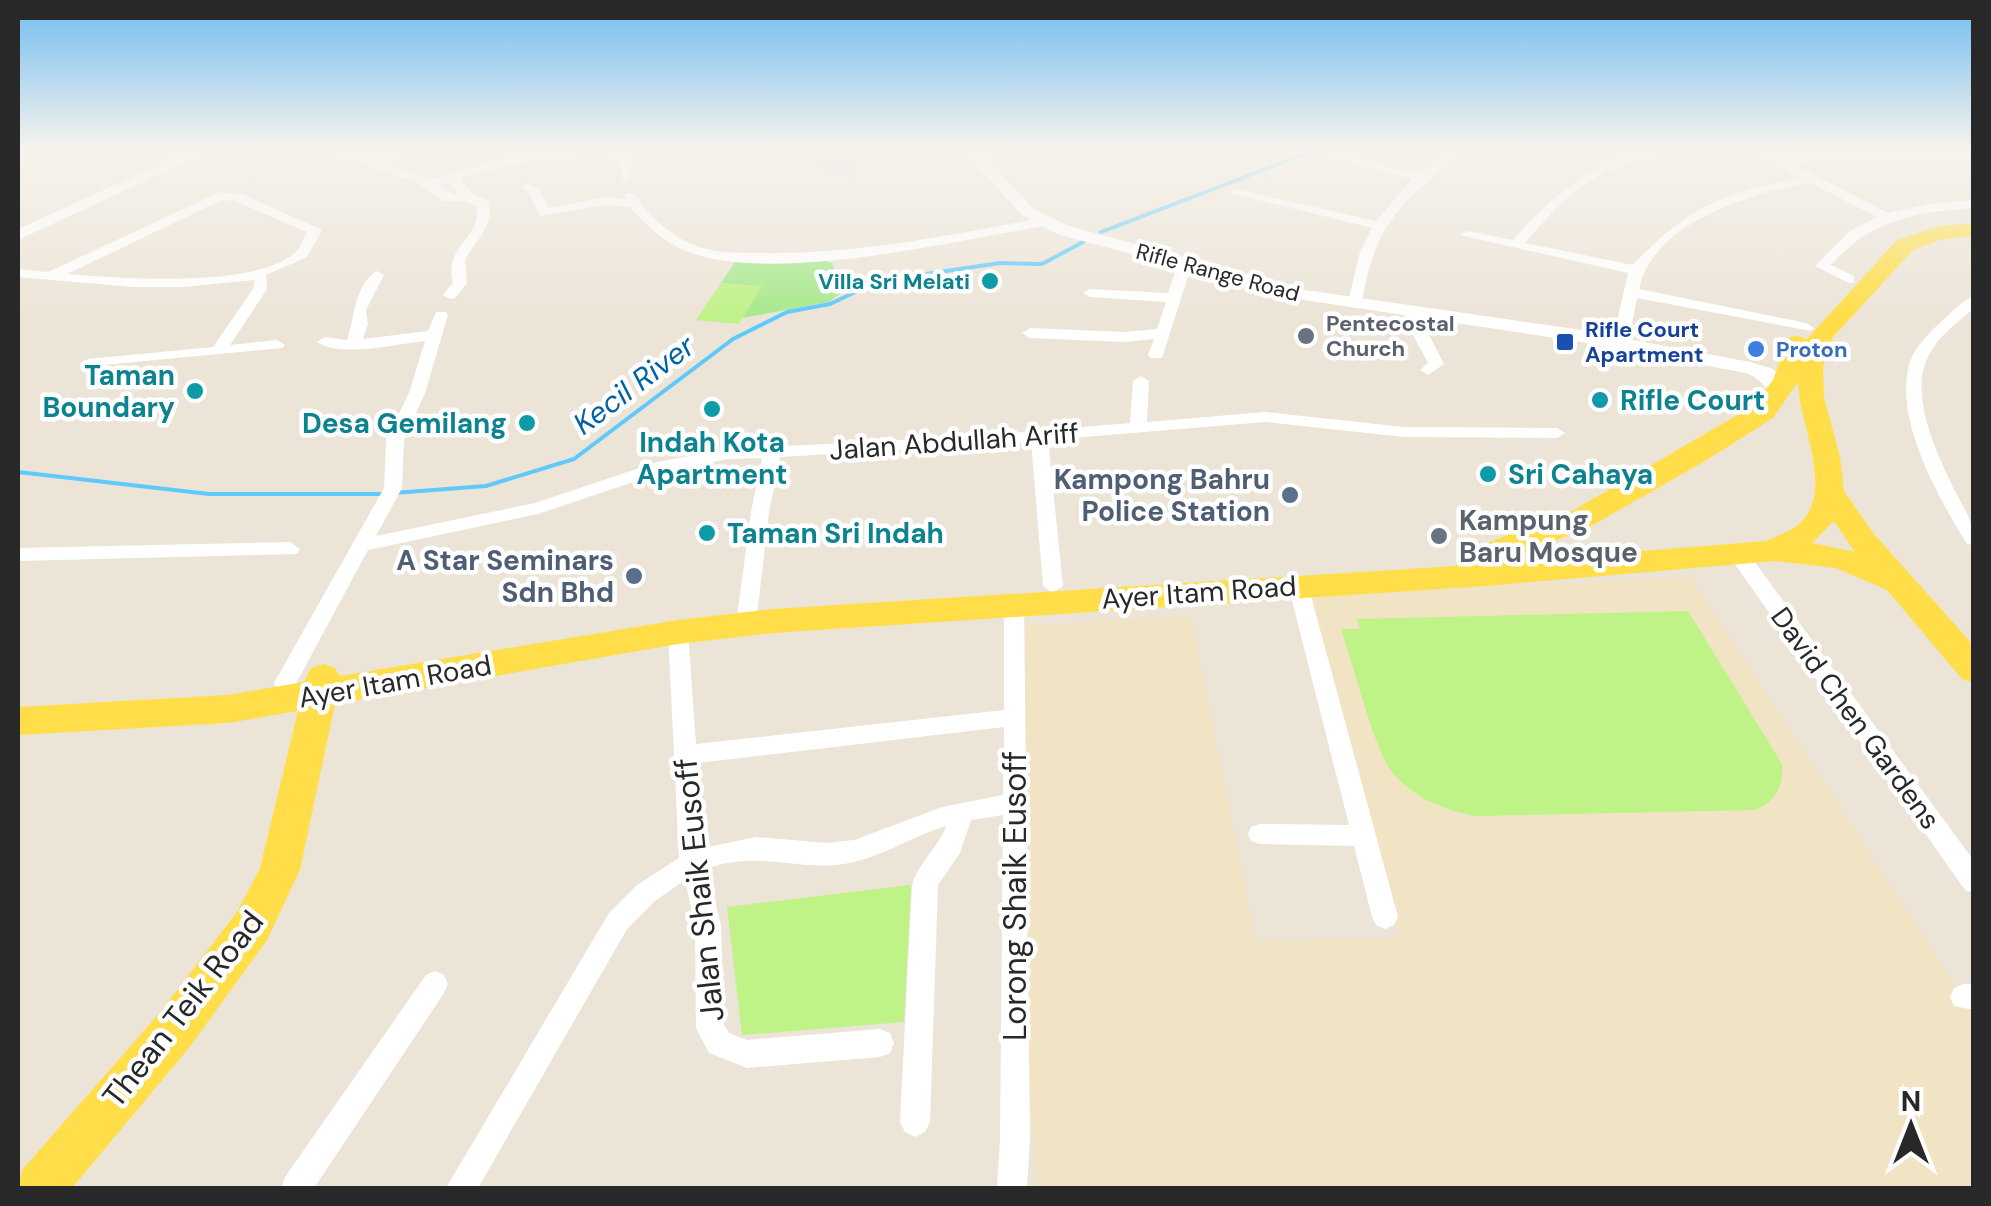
<svg xmlns="http://www.w3.org/2000/svg" width="1991" height="1206" viewBox="0 0 1991 1206" font-family="'DM Sans',sans-serif">
	<rect width="100%" height="100%" fill="#ece4d7"/>
	<path fill="#dcd9e3" d="M756,148H865L853,178Z"/>
	<path fill="#f0e4c4" d="M1691,577L1973,1012V1188H1036L1024,967L1026,625L1191,616L1256,941L1399,938L1308,595Z"/>
	<path fill="#a7e98d" d="M823,260L832,263L842,292L829,302L742,318L761,287L721,283L736,261Z"/>
	<g fill="#bff287">
		<path d="M721,283L762,286L739,324L696,320Z"/>
		<path d="M1688,611L1782,764C1784,786 1775,802 1755,810L1477,816C1445,811 1410,797 1390,769C1374,747 1352,661 1341,629H1360L1357,619Z"/>
		<path d="M911,885L904,1022L742,1035L727,907Z"/>
	</g>
	<g fill="none" stroke-linecap="round" stroke-linejoin="round">
		<g stroke="#5ec9fb" stroke-width="4">
			<path d="M1101,232L1321,148"/>
			<path d="M18,472L209,494H383"/>
			<path d="M394,493L486,486L574,459L733,339L787,312L830,304L866,287L906,277L1000,263L1042,264L1083,242"/>
		</g>
		<g fill="#fff" fill-rule="evenodd">
			<path d="M325,148H343L373,159L397,148H414L385,163L429,180L494,161L573,148H603L496,168L460,179L472,194L488,201C495,227 476,239 465,260L467,283L455,298L450,299L443,295L453,283C443,245 481,240 477,206L465,201H444L415,182ZM449,182L458,194H452L438,185Z"/>
			<path d="M606,148H618L632,165L630,180H622V168Z"/>
			<path d="M1451,148H1465C1405,205 1377,213 1362,302L1355,306L1348,302L1360,252L1372,228L1230,193L1236,189L1376,221L1412,179L1332,157V151L1419,174Z"/>
			<path d="M1646,148H1665C1651,156 1634,159 1619,166C1580,182 1552,211 1525,243L1633,265C1690,205 1720,195 1799,177L1747,148H1763L1782,158L1848,148H1974V155L1848,156L1793,164L1888,213L1928,204L1974,200V208C1916,212 1870,220 1831,265L1854,276V282L1849,283L1815,266L1850,231L1877,217L1809,182C1751,195 1653,221 1639,289L1806,323L1814,328L1811,331L1637,298L1628,343L1620,348L1612,343L1628,273L1460,235L1467,231L1513,240C1551,196 1589,166 1646,148Z"/>
			<path d="M527,183L538,188L549,208L604,197L625,199V194H635C649,217 673,238 699,247C718,253 741,253 760,253C855,255 950,235 1043,218L1050,222L1043,226C953,242 776,283 691,253C666,244 646,226 630,207L604,205L540,216L529,193L521,187Z"/>
			<path d="M220,192L242,194L322,230L307,257L266,275L267,289L230,345L277,340L285,345L282,348L82,367L80,364L88,359L213,347L253,289L255,280L183,287H132L18,277V269L48,272ZM222,200L235,201L307,232C304,237 301,247 296,252C256,289 119,278 67,274Z"/>
			<path d="M1185,260L1192,264L1162,358H1150L1148,355L1154,339L1124,342L1030,338L1022,333L1030,328L1124,332L1157,329L1166,302L1090,297L1083,293L1090,289L1168,293L1178,264Z"/>
			<path d="M377,271L384,275L366,310L368,324L363,339L428,331L436,312H446L448,315L425,393L404,440L402,488L376,536L535,503L657,462L728,449L979,436L1130,423L1133,381L1141,376L1149,381L1147,422L1265,412L1404,427L1557,428L1565,433L1557,438L1404,437L1265,422L1048,440L1063,586L1053,593L1043,586L1031,442L780,457L769,512L756,624L746,631L736,624L751,512L762,458L728,459L666,471L538,514L368,550L293,689H277L274,683L384,488L386,440L409,393L425,341C396,344 341,358 317,342L325,337L347,340C355,317 354,285 377,271Z"/>
			<path d="M1974,296V308C1958,322 1940,335 1930,353C1908,390 1934,446 1950,481C1961,505 1974,518 1974,545L1967,544C1939,499 1892,417 1910,362C1915,346 1931,331 1943,320C1953,311 1962,301 1974,296Z"/>
			<path d="M1421,307L1428,311L1425,327L1444,364L1428,375L1420,370L1428,363L1409,327L1414,311Z"/>
			<path d="M290,542L300,549L297,554L18,561V548Z"/>
			<path d="M1739,548L1746,550L1974,861V893L1965,890L1732,560L1729,555Z"/>
			<path d="M1298,578L1308,585L1398,917L1394,925L1385,929L1376,925L1372,917L1354,846L1260,844L1251,841L1248,834L1251,827L1260,824L1349,825L1288,585Z"/>
			<path d="M1014,597L1024,604L1030,1140L1027,1188H997L1000,1140L1003,815L971,820L960,853L938,885L930,1122L925,1132L915,1137L905,1132L900,1122L912,885C919,862 938,848 946,826C910,837 881,858 844,864C794,871 758,850 706,869L721,925L724,1025L729,1033L747,1040L880,1029L890,1033L894,1043L890,1053L880,1057L747,1068L709,1053L696,1028L695,925L685,880L655,901L627,929L478,1188H446L609,913L637,885L679,858L668,632L671,627H685L688,632L696,744L1004,710V604ZM1004,727L1003,795L942,807L854,840L827,843L756,837L703,848L697,763Z"/>
			<path d="M435,971L444,975L448,984L444,993L314,1188H281L285,1177L426,975Z"/>
			<path d="M1964,984H1974V1010L1954,1006L1950,997L1954,988Z"/>
		</g>
		<g fill="#fff" fill-rule="evenodd">
			<path d="M196,148H216L18,240V229Z"/>
			<path d="M961,148H977L1034,209L1069,226L1305,290L1575,329L1750,362L1773,369L1792,392L1782,398C1767,394 1762,378 1746,373L1575,341L1304,300L1057,234L1022,215Z"/>
		</g>
		<path fill="#ffde49" fill-rule="evenodd" d="M1974,223V236L1943,239L1913,250L1833,337L1823,366L1824,397L1840,457L1844,491L1874,534L1974,646V683L1962,679L1887,590L1836,568L1775,561L1486,586L773,633L678,644L335,704L300,870L267,940L189,1048L72,1188H18L22,1170L157,1016L237,912L260,868L298,711L228,723L18,735V707L228,695L304,682L311,668L323,664L335,668L340,676L678,620L773,609L1456,566L1458,554L1572,511L1753,406L1773,380L1788,338L1797,336L1807,339L1897,240L1940,226ZM1798,382C1798,424 1839,496 1795,527C1787,533 1776,536 1766,541L1504,562L1593,525L1705,461L1773,418ZM1834,521L1852,548L1855,552L1812,543Z"/>
	</g>
	<linearGradient id="sky" x2="0" y2="1"><stop stop-color="#71bcf0"/><stop offset="0.47" stop-color="#f6f3ed"/><stop offset="1" stop-color="#f6f3ed" stop-opacity="0"/></linearGradient>
	<rect width="1991" height="317" fill="url(#sky)"/>
	<g fill="#0f9aa8" stroke="#fff" stroke-width="4">
		<circle cx="990" cy="281" r="10"/>
		<circle cx="195" cy="391" r="10"/>
		<circle cx="1600" cy="400" r="10"/>
		<circle cx="712" cy="409" r="10"/>
		<circle cx="527" cy="423" r="10"/>
		<circle cx="1488" cy="474" r="10"/>
		<circle cx="707" cy="533" r="10"/>
	</g>
	<g fill="#6b7280" stroke="#fff" stroke-width="4">
		<circle cx="1306" cy="336" r="10"/>
		<circle cx="1439" cy="536" r="10"/>
	</g>
	<rect fill="#1a4fb4" stroke="#fff" stroke-width="4" x="1555" y="332" width="20" height="20" rx="5"/>
	<circle fill="#3f7fe0" stroke="#fff" stroke-width="4" cx="1756" cy="349" r="10"/>
	<g fill="#5c6f8a" stroke="#fff" stroke-width="4">
		<circle cx="1290" cy="495" r="10"/>
		<circle cx="634" cy="576" r="10"/>
	</g>
	<g text-anchor="middle" stroke-width="9" stroke-linejoin="round" paint-order="stroke">
		<g font-size="22" fill="#282828" stroke="#fff">
			<text transform="translate(1218 272) rotate(15)" y="8">Rifle Range Road</text>
		</g>
		<g font-size="22" font-weight="bold" fill="#0d838f" stroke="#fff" text-anchor="end">
			<text x="970" y="289">Villa Sri Melati</text>
		</g>
		<g font-size="22" font-weight="bold" fill="#5b616d" stroke="#fff" text-anchor="start">
			<text x="1326" y="331">Pentecostal<tspan x="1326" dy="25">Church</tspan></text>
		</g>
		<g font-size="22" font-weight="bold" fill="#164399" stroke="#fff" text-anchor="start">
			<text x="1585" y="337">Rifle Court<tspan x="1585" dy="25">Apartment</tspan></text>
		</g>
		<g font-size="22" font-weight="bold" fill="#366cbe" stroke="#fff" text-anchor="start">
			<text x="1776" y="357">Proton</text>
		</g>
		<g font-size="28" font-weight="bold" fill="#0d838f" stroke="#fff" text-anchor="start">
			<text x="175" y="385" text-anchor="end">Taman<tspan x="175" dy="32">Boundary</tspan></text>
			<text x="1620" y="410">Rifle Court</text>
			<text x="507" y="433" text-anchor="end">Desa Gemilang</text>
			<text x="712" y="452" text-anchor="middle">Indah Kota<tspan x="712" dy="32">Apartment</tspan></text>
			<text x="1508" y="484">Sri Cahaya</text>
			<text x="727" y="543">Taman Sri Indah</text>
		</g>
		<g font-size="28" fill="#282828" stroke="#fff">
			<text transform="translate(954 441) rotate(-4)" y="10">Jalan Abdullah Ariff</text>
			<text transform="translate(1199 592) rotate(-4)" y="10">Ayer Itam Road</text>
			<text transform="translate(395 681) rotate(-10)" y="10">Ayer Itam Road</text>
			<text transform="translate(1856 718) rotate(54)" y="10">David Chen Gardens</text>
		</g>
		<g font-size="28" font-weight="bold" fill="#4e5e75" stroke="#fff" text-anchor="end">
			<text x="1270" y="489">Kampong Bahru<tspan x="1270" dy="32">Police Station</tspan></text>
			<text x="614" y="570">A Star Seminars<tspan x="614" dy="32">Sdn Bhd</tspan></text>
		</g>
		<g font-size="28" font-weight="bold" fill="#5b616d" stroke="#fff" text-anchor="start">
			<text x="1459" y="530">Kampung<tspan x="1459" dy="32">Baru Mosque</tspan></text>
		</g>
		<g font-size="30" font-style="italic" fill="#0062a3" stroke="#fff">
			<text transform="translate(634 385) rotate(-37)" y="10">Kecil River</text>
		</g>
		<g font-size="32" fill="#282828" stroke="#fff">
			<text transform="translate(699 890) rotate(-96)" y="11">Jalan Shaik Eusoff</text>
			<text transform="translate(1015 896) rotate(-90)" y="11">Lorong Shaik Eusoff</text>
			<text transform="translate(183 1009) rotate(-52)" y="11">Thean Teik Road</text>
		</g>
	</g>
	<rect width="1991" height="1206" fill="none" stroke="#282828" stroke-width="40"/>
	<g transform="translate(1911 1126)" stroke="#ffffff" stroke-width="8" paint-order="stroke">
	<path d="M0-8L18 38L0 25L-18 38Z" fill="#282828"/>
	<text y="-15" font-size="28" font-weight="bold" text-anchor="middle" fill="#282828">N</text>
	</g>
</svg>
